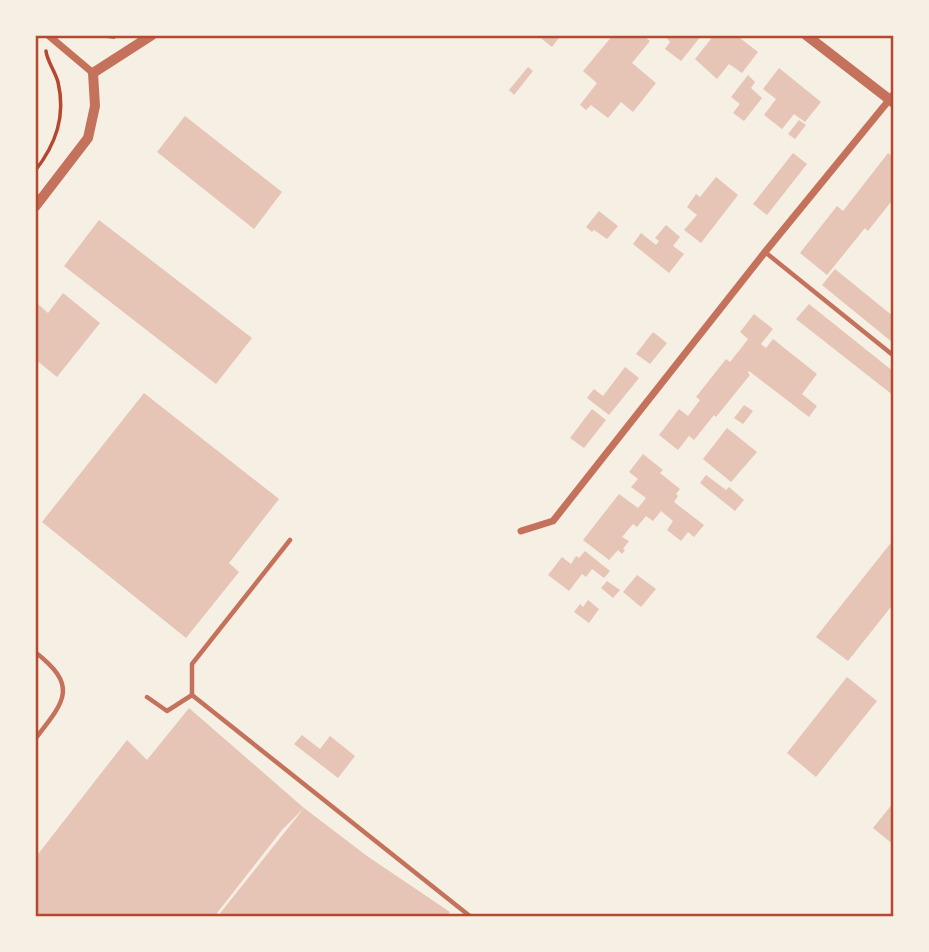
<svg xmlns="http://www.w3.org/2000/svg" width="929" height="952" viewBox="0 0 929 952" font-family="'Fira Sans Condensed',sans-serif">
	<rect width="100%" height="100%" fill="#f6efe4"/>
	<g fill="#e6c5b7">
		<path d="M537,35H561L552,47Z"/>
		<path d="M613,35H642L650,41L632,63L656,83L633,112L621,102L608,118L591,105L586,110L580,105L597,83L583,71Z"/>
		<path d="M664,35H702L681,61L665,49L670,42Z"/>
		<path d="M714,35H724L727,38L730,35H736L758,52L742,73L729,64L717,79L695,59Z"/>
		<path d="M528,67L533,71L514,95L509,90Z"/>
		<path d="M779,68L821,102L805,122L794,114L782,129L764,115L776,99L763,89Z"/>
		<path d="M748,75L755,82L751,88L762,98L744,121L733,113L740,104L731,97Z"/>
		<path d="M185,116L282,192L254,229L157,152Z"/>
		<path d="M799,120L806,125L795,139L788,134Z"/>
		<path d="M793,153L807,164L767,215L753,204Z"/>
		<path d="M888,153L894,158V198L868,231L865,228L827,275L800,253L837,206L843,211Z"/>
		<path d="M716,177L738,195L701,243L684,230L697,215L687,207L696,194L700,197Z"/>
		<path d="M599,211L618,226L607,239L594,230L592,232L586,227Z"/>
		<path d="M99,220L252,338L216,384L64,266Z"/>
		<path d="M666,225L680,237L673,246L684,254L669,273L633,244L641,233L656,245L659,241L655,238Z"/>
		<path d="M835,269L894,317L892,342L822,285Z"/>
		<path d="M63,293L100,323L57,377L35,359V308L38,304L48,313Z"/>
		<path d="M809,304L894,372V396L796,319Z"/>
		<path d="M754,314L773,329L761,344L766,348L773,339L817,374L802,394L817,406L809,417L749,371L748,373L750,375L716,417L714,415L694,440L689,436L678,450L659,435L679,409L688,416L700,400L696,397L726,359L730,362L742,347L748,339L740,332Z"/>
		<path d="M653,332L667,343L650,364L636,354Z"/>
		<path d="M625,367L639,378L609,415L587,398L594,389L603,396Z"/>
		<path d="M144,393L279,499L229,563L239,572L186,638L42,522Z"/>
		<path d="M744,405L753,411L743,424L734,418Z"/>
		<path d="M592,409L606,420L584,448L570,438Z"/>
		<path d="M727,428L757,452L731,482L703,459Z"/>
		<path d="M643,454L663,470L660,473L680,489L676,494L678,496L674,502L704,525L694,537L688,532L681,541L667,530L673,521L661,511L653,521L646,516L637,527L633,524L622,537L629,541L623,549L625,550L622,554L618,550L609,560L583,540L619,494L638,508L646,498L631,487L638,479L629,472Z"/>
		<path d="M706,475L726,490L729,487L744,500L735,511L700,483Z"/>
		<path d="M894,539V603L848,661L816,637Z"/>
		<path d="M585,551L610,571L604,578L592,569L586,577L582,574L569,591L548,575L562,557L571,564L576,556L579,558Z"/>
		<path d="M637,575L656,589L641,607L623,592Z"/>
		<path d="M607,581L620,590L613,598L601,588Z"/>
		<path d="M588,600L599,609L589,623L574,612L580,604L583,607Z"/>
		<path d="M847,677L877,701L816,777L787,753Z"/>
		<path d="M189,708L304,808L282,830L214,917H35V858L127,740L147,760Z"/>
		<path d="M302,735L320,749L330,736L355,756L338,778L294,744Z"/>
		<path d="M894,802V845L873,828Z"/>
		<path d="M304,808L367,856L450,912L446,917H217Z"/>
	</g>
	<g fill="none" stroke-linecap="round" stroke-linejoin="round">
		<g stroke="#b5482f" stroke-width="3.5">
			<path d="M95,35L114,37L119,35"/>
			<path d="M35,171C56,144 66,116 58,82C55,71 47,61 46,51"/>
		</g>
		<g stroke="#c5725c" stroke-width="4.5">
			<path d="M765,252L894,356"/>
			<path d="M35,652C79,686 65,701 35,739"/>
			<path d="M192,695V664L290,540"/>
			<path d="M147,697L167,711L192,695L471,917"/>
		</g>
		<g stroke="#c5725c" stroke-width="7">
			<path d="M48,35L93,73"/>
			<path d="M521,531L553,521L765,252L894,94"/>
		</g>
		<g stroke="#c5725c" stroke-width="10">
			<path d="M806,35L894,103"/>
			<path d="M35,207L88,138L95,106L93,73L152,35"/>
		</g>
	</g>
	<rect width="929" height="952" fill="none" stroke="#f6efe4" stroke-width="74"/>
	<rect x="37" y="37" width="855" height="878" fill="none" stroke="#b5482f" stroke-width="2.5"/>
</svg>
